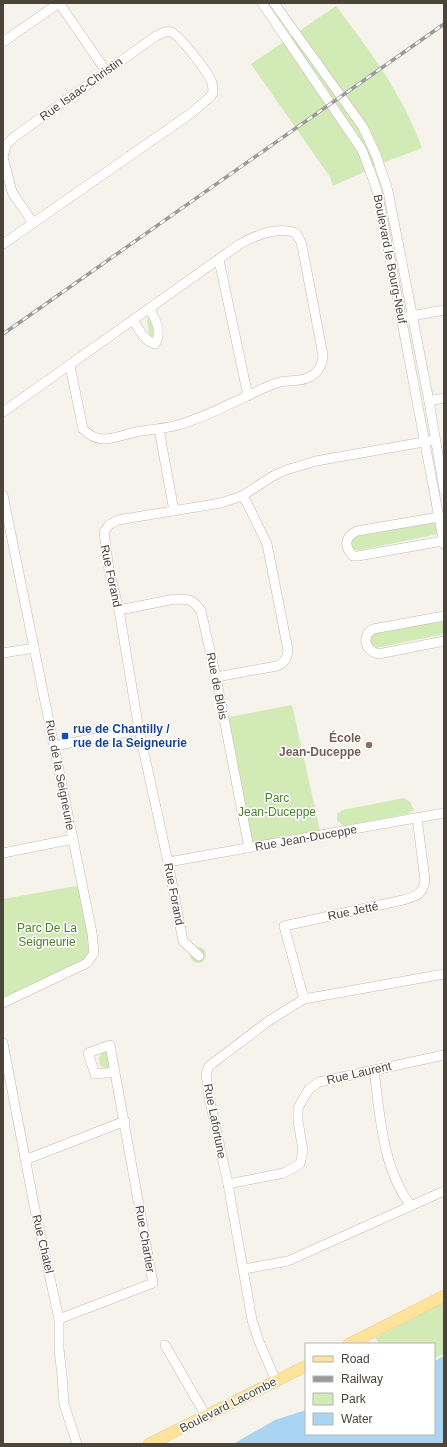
<svg xmlns="http://www.w3.org/2000/svg" width="447" height="1447" viewBox="0 0 447 1447" font-family="Helvetica,sans-serif">
	<rect width="100%" height="100%" fill="#f6f3ec"/>
	<g fill="#d2eab5">
		<path d="M336,6C370,51 403,95 422,148L390,160L333,186L330,177L251,64Z"/>
		<path d="M151,317L155,337L153,339L150,338L147,320L149,318Z"/>
		<path d="M432,521L437,523L438,534L361,550H355L350,546V537L358,533Z"/>
		<path d="M444,618V634L376,648L371,645L369,640L374,631Z"/>
		<path d="M292,705L321,835L249,848L224,718Z"/>
		<path d="M404,798L410,802L414,810L407,814L343,826L337,820V814L343,810Z"/>
		<path d="M82,885L91,959L3,1003V899Z"/>
		<circle cx="198" cy="955" r="8"/>
		<path d="M103,1051H107L111,1068C98,1070 96,1060 103,1051Z"/>
		<path d="M444,1296V1354L434,1358V1344H380L375,1338L419,1315Z"/>
	</g>
	<path fill="#a9d4f2" d="M444,1356V1444H233L275,1420L306,1410V1434H434V1361Z"/>
	<g fill="none" stroke-linecap="round" stroke-linejoin="round">
		<defs>
			<g id="minor">
				<path d="M59,3L106,71"/>
				<path d="M262,3L362,150L373,179L378,195L444,544"/>
				<path d="M274,3L363,127L376,155L388,191L429,401L444,490"/>
				<path d="M3,42L59,3"/>
				<path d="M3,244L190,114L209,98L213,93C213,90 213,87 212,83C210,75 179,34 171,32C166,30 161,34 156,36L14,137L6,145L3,157L12,192L33,223"/>
				<path d="M219,260L248,396"/>
				<path d="M406,317L444,310"/>
				<path d="M133,320C139,329 144,341 155,344C162,333 156,319 149,309"/>
				<path d="M429,401L444,398"/>
				<path d="M3,412L240,244C256,235 278,226 296,233L301,242L303,251L323,355C322,365 319,373 309,377C303,381 295,380 288,381C283,381 276,383 271,385C240,398 210,416 178,425C165,429 150,429 136,432C116,436 100,447 83,429L70,366"/>
				<path d="M159,429L174,511"/>
				<path d="M3,495L92,933L94,953L87,963L3,1003"/>
				<path d="M439,517L357,531C344,537 344,546 353,556H358L443,541"/>
				<path d="M119,610L175,599C189,599 193,599 201,611L216,677L249,848"/>
				<path d="M444,616L373,629C361,636 365,650 378,654L444,641"/>
				<path d="M3,653L34,648"/>
				<path d="M216,677L277,666C285,662 287,659 288,650L267,544L247,503L242,496"/>
				<path d="M54,746L139,730"/>
				<path d="M3,853L73,839"/>
				<path d="M168,862L444,813"/>
				<path d="M199,956L183,941L168,862L139,730L119,610L109,570L104,532L109,525L118,520L221,503L242,496L273,476L286,470L316,461L435,440"/>
				<path d="M304,999L284,926L403,900C416,896 423,895 425,880L417,818"/>
				<path d="M3,1043L35,1210L59,1319V1349L62,1376L64,1404L77,1444"/>
				<path d="M374,1070C380,1115 382,1168 411,1206"/>
				<path d="M25,1160L125,1121"/>
				<path d="M228,1184L284,1173L300,1164L303,1151L298,1121V1108L309,1089L319,1082L444,1055"/>
				<path d="M244,1269L288,1261L444,1191"/>
				<path d="M59,1319L153,1283L110,1045L88,1053L95,1074L115,1072"/>
				<path d="M165,1345L206,1416"/>
				<path d="M276,1381L258,1339L252,1320L228,1184L209,1097L206,1074L209,1066L270,1020L304,999L444,974"/>
			</g>
			<g id="major">
				<path d="M349,1344L444,1296"/>
				<path d="M149,1444L306,1366"/>
			</g>
		</defs>
		<use href="#minor" stroke="#c2bbae" stroke-width="10"/>
		<use href="#major" stroke="#e6c16a" stroke-width="12"/>
		<use href="#minor" stroke="#fff" stroke-width="9"/>
		<use href="#major" stroke="#ffe39c" stroke-width="11"/>
		<defs>
			<path id="rail" d="M3,334L444,24"/>
		</defs>
		<use href="#rail" stroke="#9a9a9a" stroke-width="3.5"/>
		<use href="#rail" stroke="#fff" stroke-width="2" stroke-dasharray="6" stroke-linecap="butt"/>
	</g>
	<rect fill="#1a4fb4" stroke="#fff" stroke-width="1.5" x="61" y="732" width="8" height="8" rx="2"/>
	<circle fill="#8d6e63" stroke="#fff" stroke-width="1.5" cx="369" cy="745" r="4"/>
	<g text-anchor="middle" stroke-width="3" stroke-linejoin="round" paint-order="stroke">
		<g font-size="12" fill="#4b4439" stroke="#fff">
			<text transform="translate(81 89) rotate(-36)" y="4">Rue Isaac-Christin</text>
			<text transform="translate(390 259) rotate(79)" y="4">Boulevard le Bourg-Neuf</text>
			<text transform="translate(111 576) rotate(78)" y="4">Rue Forand</text>
			<text transform="translate(217 686) rotate(79)" y="4">Rue de Blois</text>
			<text transform="translate(60 775) rotate(79)" y="4">Rue de la Seigneurie</text>
			<text transform="translate(306 838) rotate(-10)" y="4">Rue Jean-Duceppe</text>
			<text transform="translate(174 894) rotate(79)" y="4">Rue Forand</text>
			<text transform="translate(353 911) rotate(-12)" y="4">Rue Jetté</text>
			<text transform="translate(359 1073) rotate(-13)" y="4">Rue Laurent</text>
			<text transform="translate(215 1121) rotate(79)" y="4">Rue Lafortune</text>
			<text transform="translate(145 1239) rotate(80)" y="4">Rue Chartier</text>
			<text transform="translate(43 1244) rotate(77)" y="4">Rue Chatel</text>
			<text transform="translate(228 1405) rotate(-27)" y="4">Boulevard Lacombe</text>
		</g>
		<g font-size="12" font-weight="bold" fill="#164399" stroke="#fff" text-anchor="start">
			<text x="73" y="733">rue de Chantilly /<tspan x="73" dy="14">rue de la Seigneurie</tspan></text>
		</g>
		<g font-size="12" font-weight="bold" fill="#785e54" stroke="#fff" text-anchor="end">
			<text x="361" y="742">École<tspan x="361" dy="14">Jean-Duceppe</tspan></text>
		</g>
		<g font-size="12" fill="#4a7f2a" stroke="#fff">
			<text x="277" y="802">Parc<tspan x="277" dy="14">Jean-Duceppe</tspan></text>
			<text x="47" y="932">Parc De La<tspan x="47" dy="14">Seigneurie</tspan></text>
		</g>
	</g>
	<rect width="447" height="1447" fill="none" stroke="#4b4439" stroke-width="8"/>
	<rect x="305" y="1343" width="130" height="92" fill="#ffffff" stroke="#b7b4b0"/>
	<rect x="313" y="1356" width="20" height="6" fill="#ffe39c" stroke="#b7b4b0"/>
	<text x="341" y="1363" font-size="12" fill="#4b4439">Road</text>
	<rect x="313" y="1376" width="20" height="6" fill="#9a9a9a" stroke="#b7b4b0"/>
	<text x="341" y="1383" font-size="12" fill="#4b4439">Railway</text>
	<rect x="313" y="1393" width="20" height="12" fill="#d2eab5" stroke="#b7b4b0"/>
	<text x="341" y="1403" font-size="12" fill="#4b4439">Park</text>
	<rect x="313" y="1413" width="20" height="12" fill="#a9d4f2" stroke="#b7b4b0"/>
	<text x="341" y="1423" font-size="12" fill="#4b4439">Water</text>
</svg>
